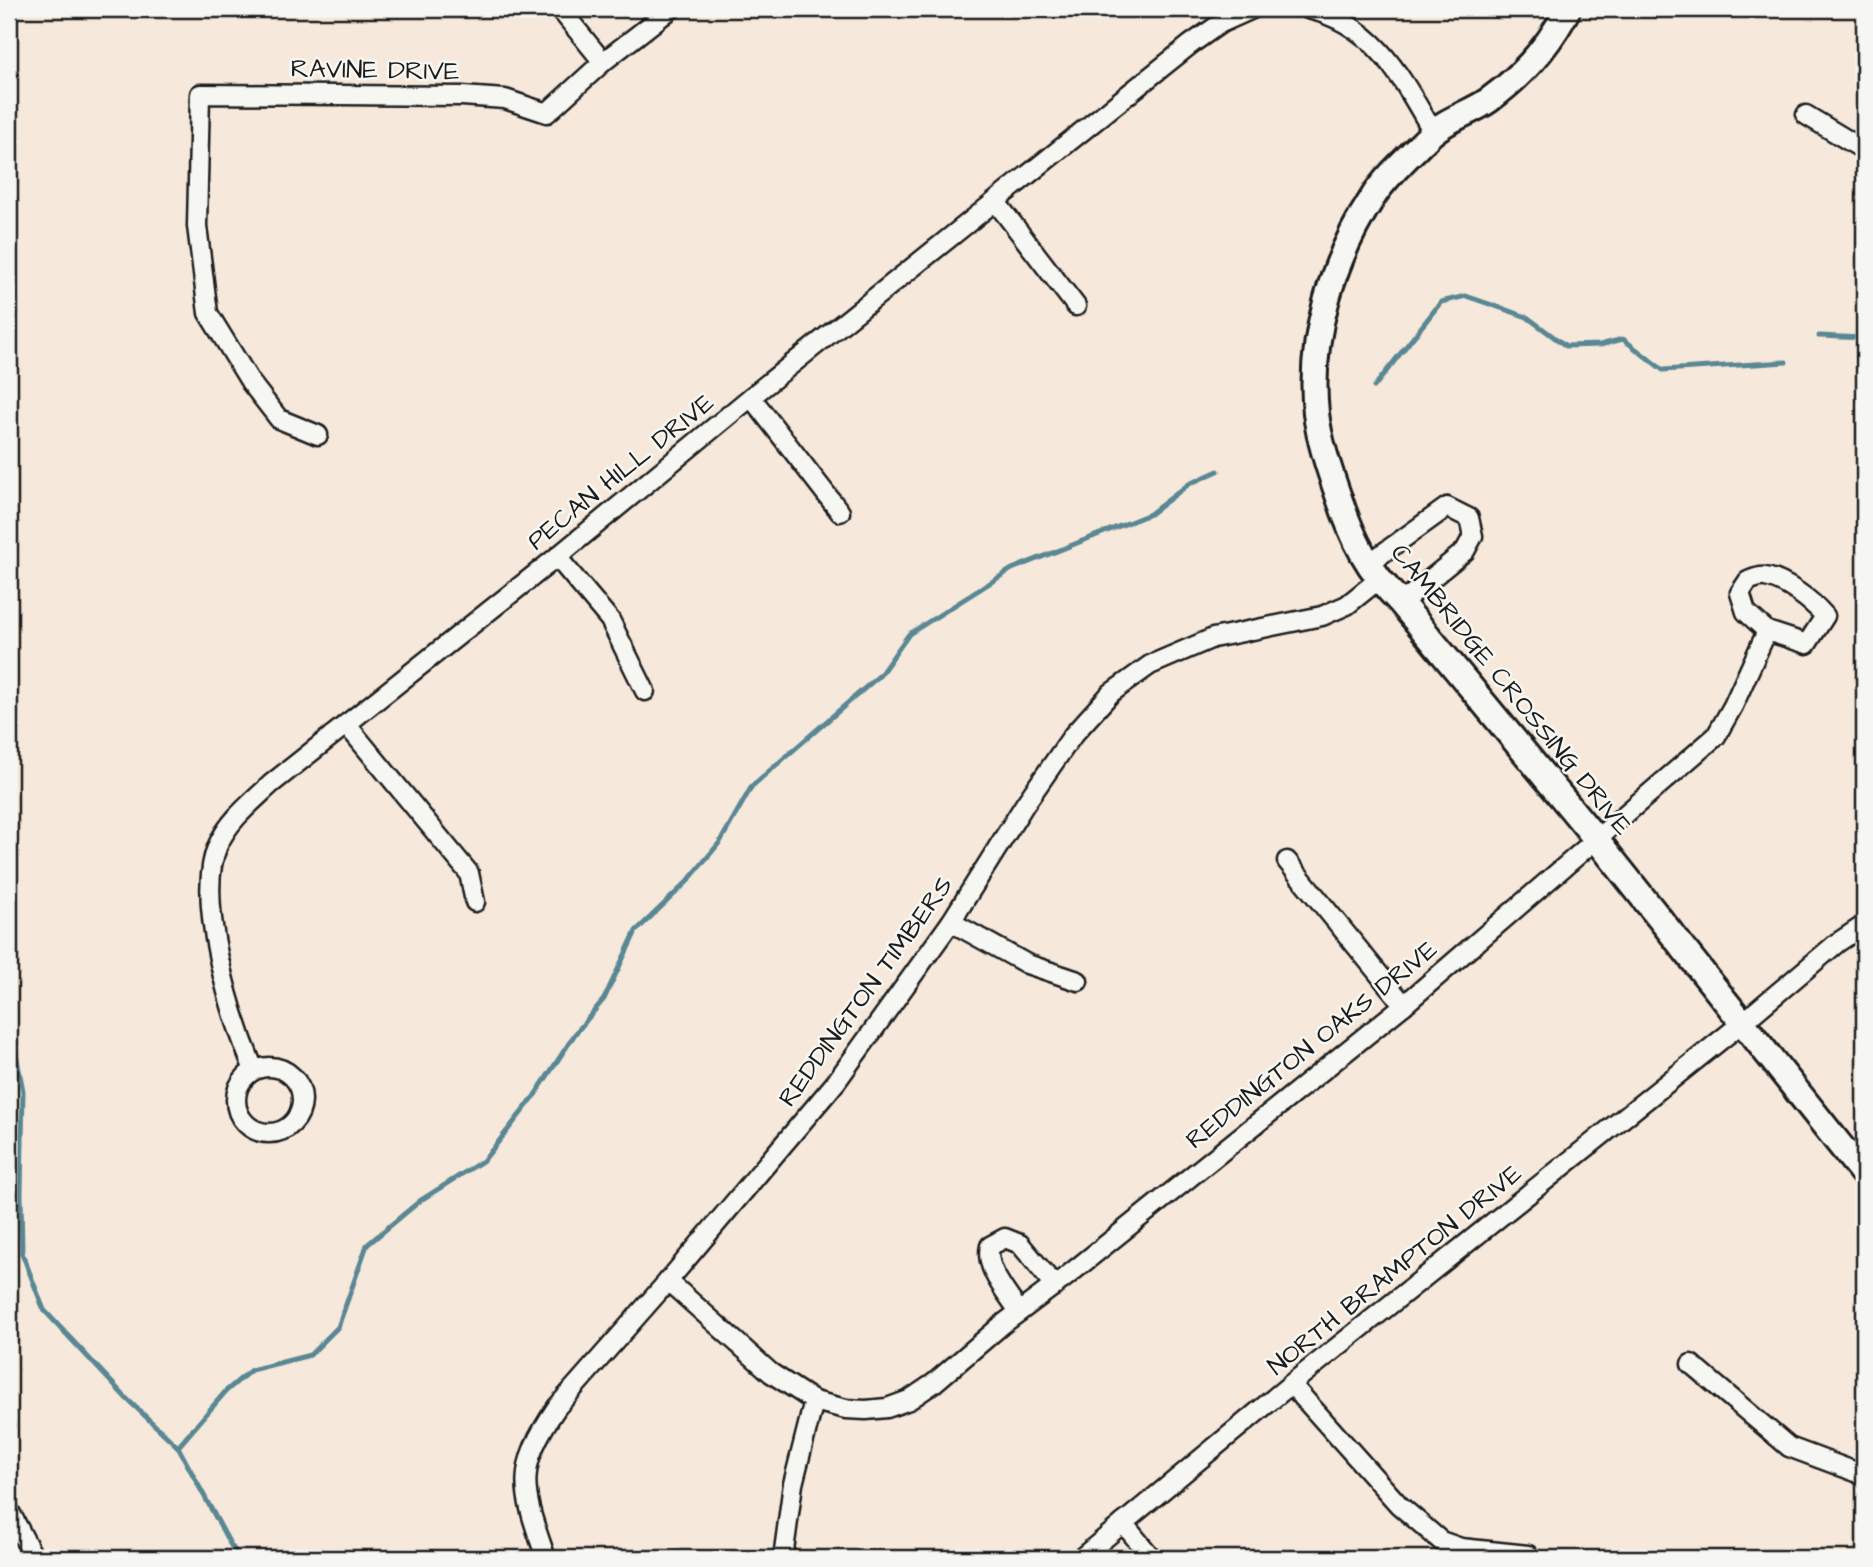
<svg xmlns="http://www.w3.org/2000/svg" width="1873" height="1567" viewBox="0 0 1873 1567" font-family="'Architects Daughter',sans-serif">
	<rect width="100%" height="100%" fill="#f6e9db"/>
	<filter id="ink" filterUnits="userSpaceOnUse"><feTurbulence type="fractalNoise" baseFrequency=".0143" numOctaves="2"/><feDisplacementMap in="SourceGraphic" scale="14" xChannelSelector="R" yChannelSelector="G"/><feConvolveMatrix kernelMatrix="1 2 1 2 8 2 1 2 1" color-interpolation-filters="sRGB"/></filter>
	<g filter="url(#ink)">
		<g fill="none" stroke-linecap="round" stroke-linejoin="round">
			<g stroke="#5a8794" stroke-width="5">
				<path d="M1819,336L1864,338"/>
				<path d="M1374,387L1441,302L1466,296L1527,317L1566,346L1600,345L1623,339L1663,370L1786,362"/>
				<path d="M9,941L11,1027L23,1091L21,1193L22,1253L44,1310L127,1399L178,1447L230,1544L240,1558"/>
				<path d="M178,1447L226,1391L251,1370L310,1355L338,1327L367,1245L421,1200L484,1160L533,1098L575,1034L604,999L636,931L687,882L720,842L752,786L880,675L909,634L1012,569L1150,514L1189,484L1218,471"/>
			</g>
			<defs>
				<g id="street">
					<path d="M560,9L603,62"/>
					<path d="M1308,9C1375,24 1401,77 1433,132"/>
					<path d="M1806,115L1864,150"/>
					<path d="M996,202L1076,306"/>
					<path d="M751,397L840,512"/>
					<path d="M318,435L279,419L251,383L208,313L197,226L200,94L462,96L505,99L547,113L603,62L671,9"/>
					<path d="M557,557L610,620L645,691"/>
					<path d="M1368,564L1447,507L1469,518L1473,536L1465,551L1401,603"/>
					<path d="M346,724L469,873L475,902"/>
					<path d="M1287,861L1404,1005"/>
					<path d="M951,922L1027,964L1078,981"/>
					<circle cx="269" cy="1100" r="33"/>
					<path d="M254,1070C232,1018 194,898 218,845C229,820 252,802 271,784L557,557L751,397L1191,44L1221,23L1252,9"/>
					<path d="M668,1281L771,1373L814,1401L846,1409L866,1410L887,1408L909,1400L934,1383L1003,1324L1067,1276L1404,1005L1716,736L1733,706L1767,631L1746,612L1740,593L1748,581C1753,579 1760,576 1765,577C1785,580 1812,601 1825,616L1807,644L1767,631"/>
					<path d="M1019,1312C1008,1294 984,1268 990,1246L1005,1238L1020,1244L1055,1286"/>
					<path d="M1691,1364L1789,1447L1864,1475"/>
					<path d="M1291,1384L1399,1505L1441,1541L1461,1548L1528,1555"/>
					<path d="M9,1510L34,1558"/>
					<path d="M1123,1523L1152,1558"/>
					<path d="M546,1558C522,1490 514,1470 557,1407L668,1281L836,1082L951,922L1025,804L1073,735L1111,693L1150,665L1213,638L1322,616L1347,605L1378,580"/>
					<path d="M783,1558L793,1484L814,1401"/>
					<path d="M1081,1558L1291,1384L1742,1023L1837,943L1864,925"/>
				</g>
				<path id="secondary" d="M1568,9C1550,44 1522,76 1489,100C1471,113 1446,119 1430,135C1413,152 1385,177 1373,197C1333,258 1308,339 1316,413C1319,440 1329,469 1338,495C1353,540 1367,569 1401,603L1597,840L1864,1175"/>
			</defs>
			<use href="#street" stroke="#1c1c1c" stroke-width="23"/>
			<use href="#secondary" stroke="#1c1c1c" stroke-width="30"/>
			<use href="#street" stroke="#f6f6f2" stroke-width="18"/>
			<use href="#secondary" stroke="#f6f6f2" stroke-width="24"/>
		</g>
	</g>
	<g text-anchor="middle" stroke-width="5" stroke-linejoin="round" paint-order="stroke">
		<g font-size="26" fill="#1c1c1c" stroke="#f6f6f2">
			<text transform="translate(375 69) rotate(1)" y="9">RAVINE DRIVE</text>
			<text transform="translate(620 471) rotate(-39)" y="9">PECAN HILL DRIVE</text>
			<text transform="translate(1512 689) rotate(51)" y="9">CAMBRIDGE CROSSING DRIVE</text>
			<text transform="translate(865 991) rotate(-54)" y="9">REDDINGTON TIMBERS</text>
			<text transform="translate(1311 1044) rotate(-39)" y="9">REDDINGTON OAKS DRIVE</text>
			<text transform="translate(1394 1269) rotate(-39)" y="9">NORTH BRAMPTON DRIVE</text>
		</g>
	</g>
	<rect width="1873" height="1567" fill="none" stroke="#f6f6f2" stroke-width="35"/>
	<rect x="18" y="18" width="1838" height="1532" fill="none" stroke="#1c1c1c" stroke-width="2.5" filter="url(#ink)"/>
</svg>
